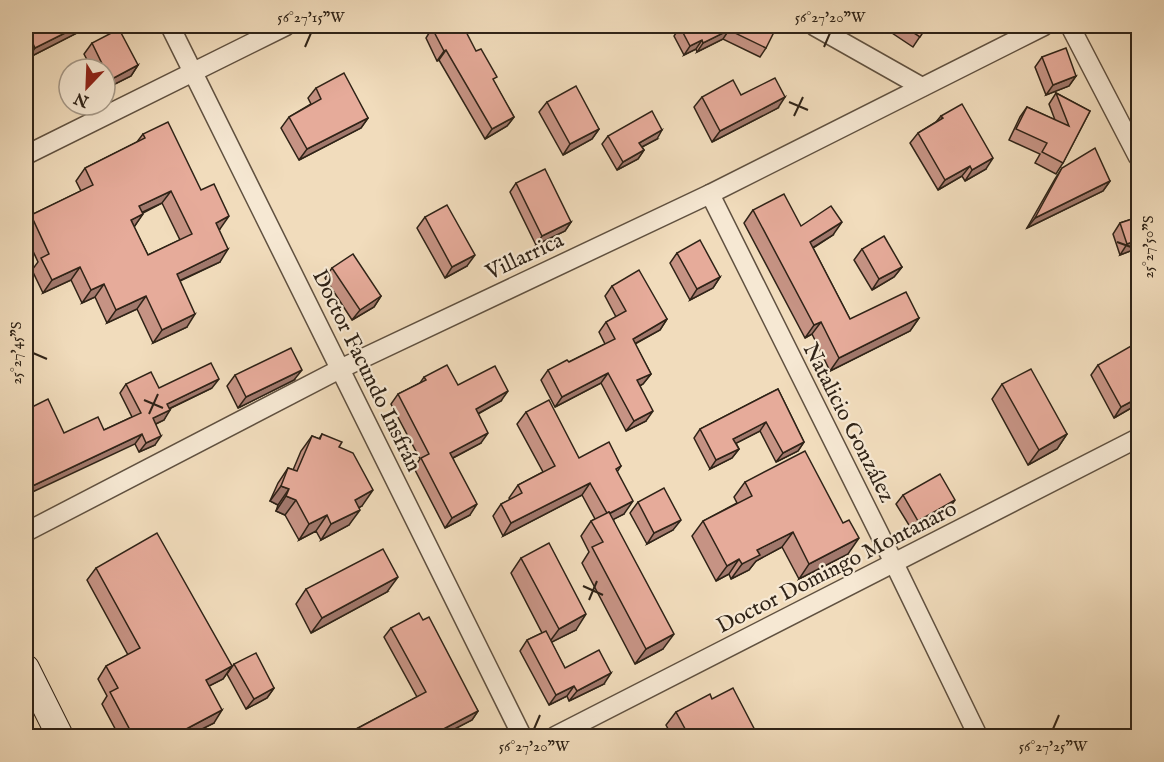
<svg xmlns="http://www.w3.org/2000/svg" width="1164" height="762" viewBox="0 0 1164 762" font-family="'IM FELL English',serif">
	<rect width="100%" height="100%" fill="#f1dcbc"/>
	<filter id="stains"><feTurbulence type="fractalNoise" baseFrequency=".00333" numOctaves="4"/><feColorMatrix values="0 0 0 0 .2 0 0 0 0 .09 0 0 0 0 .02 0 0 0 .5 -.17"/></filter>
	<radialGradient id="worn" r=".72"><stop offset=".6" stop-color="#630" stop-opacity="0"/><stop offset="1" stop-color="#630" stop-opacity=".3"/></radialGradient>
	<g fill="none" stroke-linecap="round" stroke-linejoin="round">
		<defs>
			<g id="street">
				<path d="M170,26L522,736"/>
				<path d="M814,26L922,87"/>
				<path d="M1070,26L1138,157"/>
				<path d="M26,155L286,26"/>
				<path d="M710,194L894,563L978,736"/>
				<path d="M26,532L340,369L710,194L1044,26"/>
				<path d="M555,736L1138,438"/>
			</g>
			<path id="secondary" d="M26,668L60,736"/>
		</defs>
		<use href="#street" stroke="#605140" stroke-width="21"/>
		<use href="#secondary" stroke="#2f2317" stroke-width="28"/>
		<use href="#street" stroke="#f6e8d3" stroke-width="18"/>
		<use href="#secondary" stroke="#f6e8d3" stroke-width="26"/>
	</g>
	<g fill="#c69384" stroke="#2f2317" stroke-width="1.5" fill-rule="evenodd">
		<path d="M26,26L77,33L28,58L26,53Z"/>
		<path d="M767,26L766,48L760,57L723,39L697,52L696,49L684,55L674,36L680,27Z"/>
		<path d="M892,26H927L913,47L889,31Z"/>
		<path d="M432,28L476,51L514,117L507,126L485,139L439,60L437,61L426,38Z"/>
		<path d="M92,43L138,65L131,76L105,89V69H92L84,54Z"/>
		<path d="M1042,57L1076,76L1069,86L1046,95L1035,67Z"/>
		<path d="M316,88L368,118L361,128L299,160L281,128L289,117L311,104L308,98Z"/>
		<path d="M1056,93L1090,111L1063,163L1056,174L1035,163L1040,154L1009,140L1020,117L1027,107L1055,120L1049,104Z"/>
		<path d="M741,95L778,108L712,142L694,107L702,97Z"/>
		<path d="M547,102L599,129L592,139L563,155L539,112Z"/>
		<path d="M941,116L986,169L965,181L962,176L938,190L910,143L918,133L936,122Z"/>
		<path d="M143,134L220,229L219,230L220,262L180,281L187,327L153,343L137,309L107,323L95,297L82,303L71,280L43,293L32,270L38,262L26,236V222L31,215L81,191L76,181L85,168L137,142ZM162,203L180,240L148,255L134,227L143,213Z"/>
		<path d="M608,136L657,139L642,147L644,150L638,159L617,170L602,144Z"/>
		<path d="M1062,168L1110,181L1103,191L1027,228L1055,179Z"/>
		<path d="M516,183L571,222L565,231L536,245L510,192Z"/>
		<path d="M753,210L801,226L833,235L813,248L850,319L919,318L910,331L830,371L812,334L805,338L744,223Z"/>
		<path d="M425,217L467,266L445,278L417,228Z"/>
		<path d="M1138,217V248L1120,255L1113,234L1120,223Z"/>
		<path d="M862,249L902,267L894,277L872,290L854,260Z"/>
		<path d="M677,253L720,277L713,288L690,300L670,263Z"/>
		<path d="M332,268L381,296L374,307L352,320L325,278Z"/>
		<path d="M612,286L667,319L660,330L635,344L651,374L643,384L640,386L646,421L626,431L601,383L555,407L541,380L548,370L569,362L605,344L599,332L606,322L616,317L605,296Z"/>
		<path d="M1098,365L1138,404L1114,418L1091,375Z"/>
		<path d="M235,375L294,380L238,408L227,386Z"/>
		<path d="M424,377L458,385L501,401L478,414L481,443L453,458L470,515L445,528L414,468L420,459L391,404L398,394L420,383Z"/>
		<path d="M126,384L159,388H212L169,409L164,420L156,424L155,445L139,452L135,444L64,433L104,430L132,417L120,393Z"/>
		<path d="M1002,384L1067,434L1057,449L1028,465L992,399Z"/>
		<path d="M778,389L804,442L798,451L776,462L760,431L736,443L739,449L732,458L710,469L694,438L700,429Z"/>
		<path d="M526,412L579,458L621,466L617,472L624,514L613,519L663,649L635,664L582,563L589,552L581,536L591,521L595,519L582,495L503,536L493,516L501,504L510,500L509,498L518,485L543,472L517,424Z"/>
		<path d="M322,434L339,447L362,506L358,508L349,525L321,540L316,531L299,540L285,515L276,511L278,505L270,501L278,483L288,468L293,470L301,451L312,436L319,439Z"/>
		<path d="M745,482L848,554L799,579L782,547L756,561L749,570L731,579L729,574L716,581L692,536L703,521L737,503L734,497Z"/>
		<path d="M903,495L949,509L912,530L896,504Z"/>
		<path d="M638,502L673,530L647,544L630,513Z"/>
		<path d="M521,558L576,630L551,642L565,668L604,684L569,701L567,696L549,705L520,651L527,640L542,633L511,573Z"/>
		<path d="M96,568L232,666L223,679L209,686L214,723L188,736H119L102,704L107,696L98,679L106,666L128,655L87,580Z"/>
		<path d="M306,589L387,592L311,633L296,604Z"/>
		<path d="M423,620L478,711L472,720L441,736H343L417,697L384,637L391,628Z"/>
		<path d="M234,664L274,688L267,698L246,709L227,674Z"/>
		<path d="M712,699L758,736H672L666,725L676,712Z"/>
	</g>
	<g fill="#a1786c" stroke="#2f2317" stroke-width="1.5">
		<path d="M79,26H83L77,33L28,58L35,48Z"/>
		<path d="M729,30L723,39L697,52L703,43Z"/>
		<path d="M702,40L696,49L684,55L690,46Z"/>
		<path d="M446,50L439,60L437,61L444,51Z"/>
		<path d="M138,65L131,76L105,89V87L110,80Z"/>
		<path d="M1076,76L1069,86L1046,95L1053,85Z"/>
		<path d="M785,97L778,108L712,142L720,131Z"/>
		<path d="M514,117L507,126L485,139L492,129Z"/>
		<path d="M368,118L361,128L299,160L307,149Z"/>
		<path d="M599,129L592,139L563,155L570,144Z"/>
		<path d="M662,130L657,139L634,151L639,143Z"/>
		<path d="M644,150L638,159L617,170L623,162Z"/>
		<path d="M993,158L986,169L965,181L972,170Z"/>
		<path d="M970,166L962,176L938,190L945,180Z"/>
		<path d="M1110,181L1103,191L1027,228L1035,218Z"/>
		<path d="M171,191L162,203L130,218L139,206Z"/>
		<path d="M143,214L134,227L131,220Z"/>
		<path d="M229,216L220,229L207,236L216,223Z"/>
		<path d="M571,222L565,231L536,245L542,236Z"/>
		<path d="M842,222L833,235L801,255L810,242Z"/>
		<path d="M1138,240V248L1120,255L1127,244Z"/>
		<path d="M228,249L220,262L168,286L177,274Z"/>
		<path d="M475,255L467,266L445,278L452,267Z"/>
		<path d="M80,267L71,280L43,293L52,280Z"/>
		<path d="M902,267L894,277L872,290L879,279Z"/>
		<path d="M720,277L713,288L690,300L697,289Z"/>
		<path d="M104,284L95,297L82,303L91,290Z"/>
		<path d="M146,296L137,309L107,323L116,310Z"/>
		<path d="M381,296L374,307L352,320L360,310Z"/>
		<path d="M195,314L187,327L153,343L162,330Z"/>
		<path d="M919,318L910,331L830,371L839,358Z"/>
		<path d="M667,319L660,330L625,349L633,339Z"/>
		<path d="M821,322L812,334L805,338L814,325Z"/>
		<path d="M302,370L294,380L238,408L246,397Z"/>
		<path d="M608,373L601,383L555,407L562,397Z"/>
		<path d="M651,374L643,384L630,391L637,380Z"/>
		<path d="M219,379L212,388L160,413L167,404Z"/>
		<path d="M508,391L501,401L468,419L476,409Z"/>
		<path d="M1138,398V404L1114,418L1121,407Z"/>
		<path d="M170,410L164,420L147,428L153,418Z"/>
		<path d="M653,411L646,421L626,431L634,421Z"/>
		<path d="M766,422L760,431L727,448L733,439Z"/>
		<path d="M488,433L481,443L443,463L450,453Z"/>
		<path d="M142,434L135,444L26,495V489Z"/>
		<path d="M1067,434L1057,449L1028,465L1039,450Z"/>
		<path d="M161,436L155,445L139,452L146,443Z"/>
		<path d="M804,442L798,451L776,462L783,453Z"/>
		<path d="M739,449L732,458L710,469L716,460Z"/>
		<path d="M590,483L582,495L503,536L511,523Z"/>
		<path d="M281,486L289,489L278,505L270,501Z"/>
		<path d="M373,490L362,506L344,515L355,500Z"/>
		<path d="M286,496L296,500L285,515L276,511Z"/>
		<path d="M955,500L949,509L912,530L918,521Z"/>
		<path d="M633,501L624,514L599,527L607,515Z"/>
		<path d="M477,504L470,515L445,528L452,518Z"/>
		<path d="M360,510L349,525L321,540L331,524Z"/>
		<path d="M327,515L316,531L299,540L309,524Z"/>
		<path d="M681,520L673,530L647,544L654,533Z"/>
		<path d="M793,532L782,547L756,561L749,570L731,579L742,564L757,550Z"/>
		<path d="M859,538L848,554L799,579L809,564Z"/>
		<path d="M739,559L729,574L716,581L727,566Z"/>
		<path d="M398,577L387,592L311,633L322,618Z"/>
		<path d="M586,614L576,630L548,644L559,629Z"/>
		<path d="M674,634L663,649L635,664L646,649Z"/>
		<path d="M232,666L223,679L197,692L206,680Z"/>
		<path d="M611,673L604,684L569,701L577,691Z"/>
		<path d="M574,686L567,696L549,705L556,695Z"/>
		<path d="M274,688L267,698L246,709L254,699Z"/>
		<path d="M222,710L214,723L188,736H173Z"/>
		<path d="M478,711L472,720L441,736H430Z"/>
	</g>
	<g fill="#e6ab9a" stroke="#2f2317" stroke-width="1.5" fill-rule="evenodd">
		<path d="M26,26H79L35,48L26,28Z"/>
		<path d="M438,26H463L476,51L481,49L497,77L493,79L514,117L492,129L446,50L444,51L432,28Z"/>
		<path d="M683,26H767L775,30L766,48L729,30L703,43L702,40L690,46L680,27Z"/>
		<path d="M903,26H927L920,37Z"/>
		<path d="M119,29L138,65L110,80L92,43Z"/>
		<path d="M1066,48L1076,76L1053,85L1042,57Z"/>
		<path d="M344,73L368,118L307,149L289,117L321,99L316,88Z"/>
		<path d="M775,78L785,97L720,131L702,97L733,80L741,95Z"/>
		<path d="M576,86L599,129L570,144L547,102Z"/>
		<path d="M1056,93L1090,111L1063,163L1042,152L1047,143L1016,129L1027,107L1069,126Z"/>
		<path d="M962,104L993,158L972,170L970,166L945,180L918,133L943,118L941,116Z"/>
		<path d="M652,111L662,130L639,143L644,150L623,162L608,136Z"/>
		<path d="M168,122L201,190L214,184L229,216L216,223L228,249L177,274L195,314L162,330L146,296L116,310L104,284L91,290L80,267L52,280L41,258L49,254L31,215L93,185L85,168L145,138L143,134ZM171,191L192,234L148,255L131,220L143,214L139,206Z"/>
		<path d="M1095,148L1110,181L1035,218L1062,168Z"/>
		<path d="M545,169L571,222L542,236L516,183Z"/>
		<path d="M784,194L801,226L831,206L842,222L810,242L850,319L906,292L919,318L839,358L821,322L814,325L753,210Z"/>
		<path d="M447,205L475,255L452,267L425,217Z"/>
		<path d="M1138,217V240L1127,244L1120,223Z"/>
		<path d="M884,236L902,267L879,279L862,249Z"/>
		<path d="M700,240L720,277L697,289L677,253Z"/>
		<path d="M353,254L381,296L360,310L332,268Z"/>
		<path d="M639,270L667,319L633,339L651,374L637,380L653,411L634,421L608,373L562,397L548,370L567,360L569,362L615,339L606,322L626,311L612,286Z"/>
		<path d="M1138,342V398L1121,407L1098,365Z"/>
		<path d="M291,348L302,370L246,397L235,375Z"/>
		<path d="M211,363L219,379L167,404L170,410L153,418L161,436L146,443L142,434L26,489V410L48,399L64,433L98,417L104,430L141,413L126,384L151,372L159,388Z"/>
		<path d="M447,365L458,385L495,366L508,391L476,409L488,433L450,453L477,504L452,518L421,458L429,454L398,394L426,380L424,377Z"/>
		<path d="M1031,369L1067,434L1039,450L1002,384Z"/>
		<path d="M778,389L804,442L783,453L766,422L733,439L739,449L716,460L700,429Z"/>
		<path d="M549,400L579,458L609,442L621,466L616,469L633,501L610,513L609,512L607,513L590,483L511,523L501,504L522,493L518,485L555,466L526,412Z"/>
		<path d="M322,434L342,442L339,447L353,453L373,490L355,500L360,510L331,524L327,515L309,524L296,500L286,496L289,489L281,486L288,468L297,471L312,436L320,439Z"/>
		<path d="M805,451L843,523L849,520L859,538L809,564L793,532L757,550L760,555L742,564L739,559L727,566L703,521L752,496L745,482Z"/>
		<path d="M940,474L955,500L918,521L903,495Z"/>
		<path d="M664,488L681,520L654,533L638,502Z"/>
		<path d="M609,512L674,634L646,649L592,547L603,542L591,521Z"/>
		<path d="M157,533L232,666L206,680L222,710L173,736H123L131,732L110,692L118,688L106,666L140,648L96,568Z"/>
		<path d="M549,543L586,614L559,629L521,558Z"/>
		<path d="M383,549L398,577L322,618L306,589Z"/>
		<path d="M419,613L423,620L429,617L478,711L430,736H343L426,692L391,628Z"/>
		<path d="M546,631L565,668L599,650L611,673L577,691L574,686L556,695L527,640Z"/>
		<path d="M256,653L274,688L254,699L234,664Z"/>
		<path d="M733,688L758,736H689L676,712L710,694L712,699Z"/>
		<path d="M332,732L334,736H323Z"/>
	</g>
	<path fill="none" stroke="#2f2317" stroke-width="2" d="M305,47L311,33M824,47L830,33M789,102L808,110M794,116L803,97M1117,242L1131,247M33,353L47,359M144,400L163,408M149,414L158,394M583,586L603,595M589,600L597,581M534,729L540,715M1053,729L1059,715"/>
	<g text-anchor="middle" stroke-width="4.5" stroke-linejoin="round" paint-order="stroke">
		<g font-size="22" fill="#2f2317" stroke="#f6e8d3">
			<text transform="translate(524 255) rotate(-25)" y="8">Villarrica</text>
			<text transform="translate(368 370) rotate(64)" y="8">Doctor Facundo Insfrán</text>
			<text transform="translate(850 422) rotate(63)" y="8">Natalicio González</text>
			<text transform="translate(836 566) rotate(-27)" y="8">Doctor Domingo Montanaro</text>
		</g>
	</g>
	<rect width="1164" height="762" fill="none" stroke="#f1dcbc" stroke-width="66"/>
	<g transform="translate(87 87) rotate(203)"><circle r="28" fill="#f6e8d3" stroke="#a69988" stroke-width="1.5"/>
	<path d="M0-4.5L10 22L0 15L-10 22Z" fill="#8f2418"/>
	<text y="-9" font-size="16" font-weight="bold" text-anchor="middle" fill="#2f2317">N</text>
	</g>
	<rect x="33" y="33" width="1098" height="696" fill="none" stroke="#2f2317" stroke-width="2"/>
	<g font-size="15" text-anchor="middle" fill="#2f2317">
		<text x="311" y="22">56°27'15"W</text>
		<text x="830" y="22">56°27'20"W</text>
		<text transform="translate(1148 247) rotate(-90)" y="5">25°27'50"S</text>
		<text transform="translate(16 353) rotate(-90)" y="5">25°27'45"S</text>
		<text x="534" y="751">56°27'20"W</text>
		<text x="1053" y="751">56°27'25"W</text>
	</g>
	<rect width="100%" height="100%" filter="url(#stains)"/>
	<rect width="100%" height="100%" fill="url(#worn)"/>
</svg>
